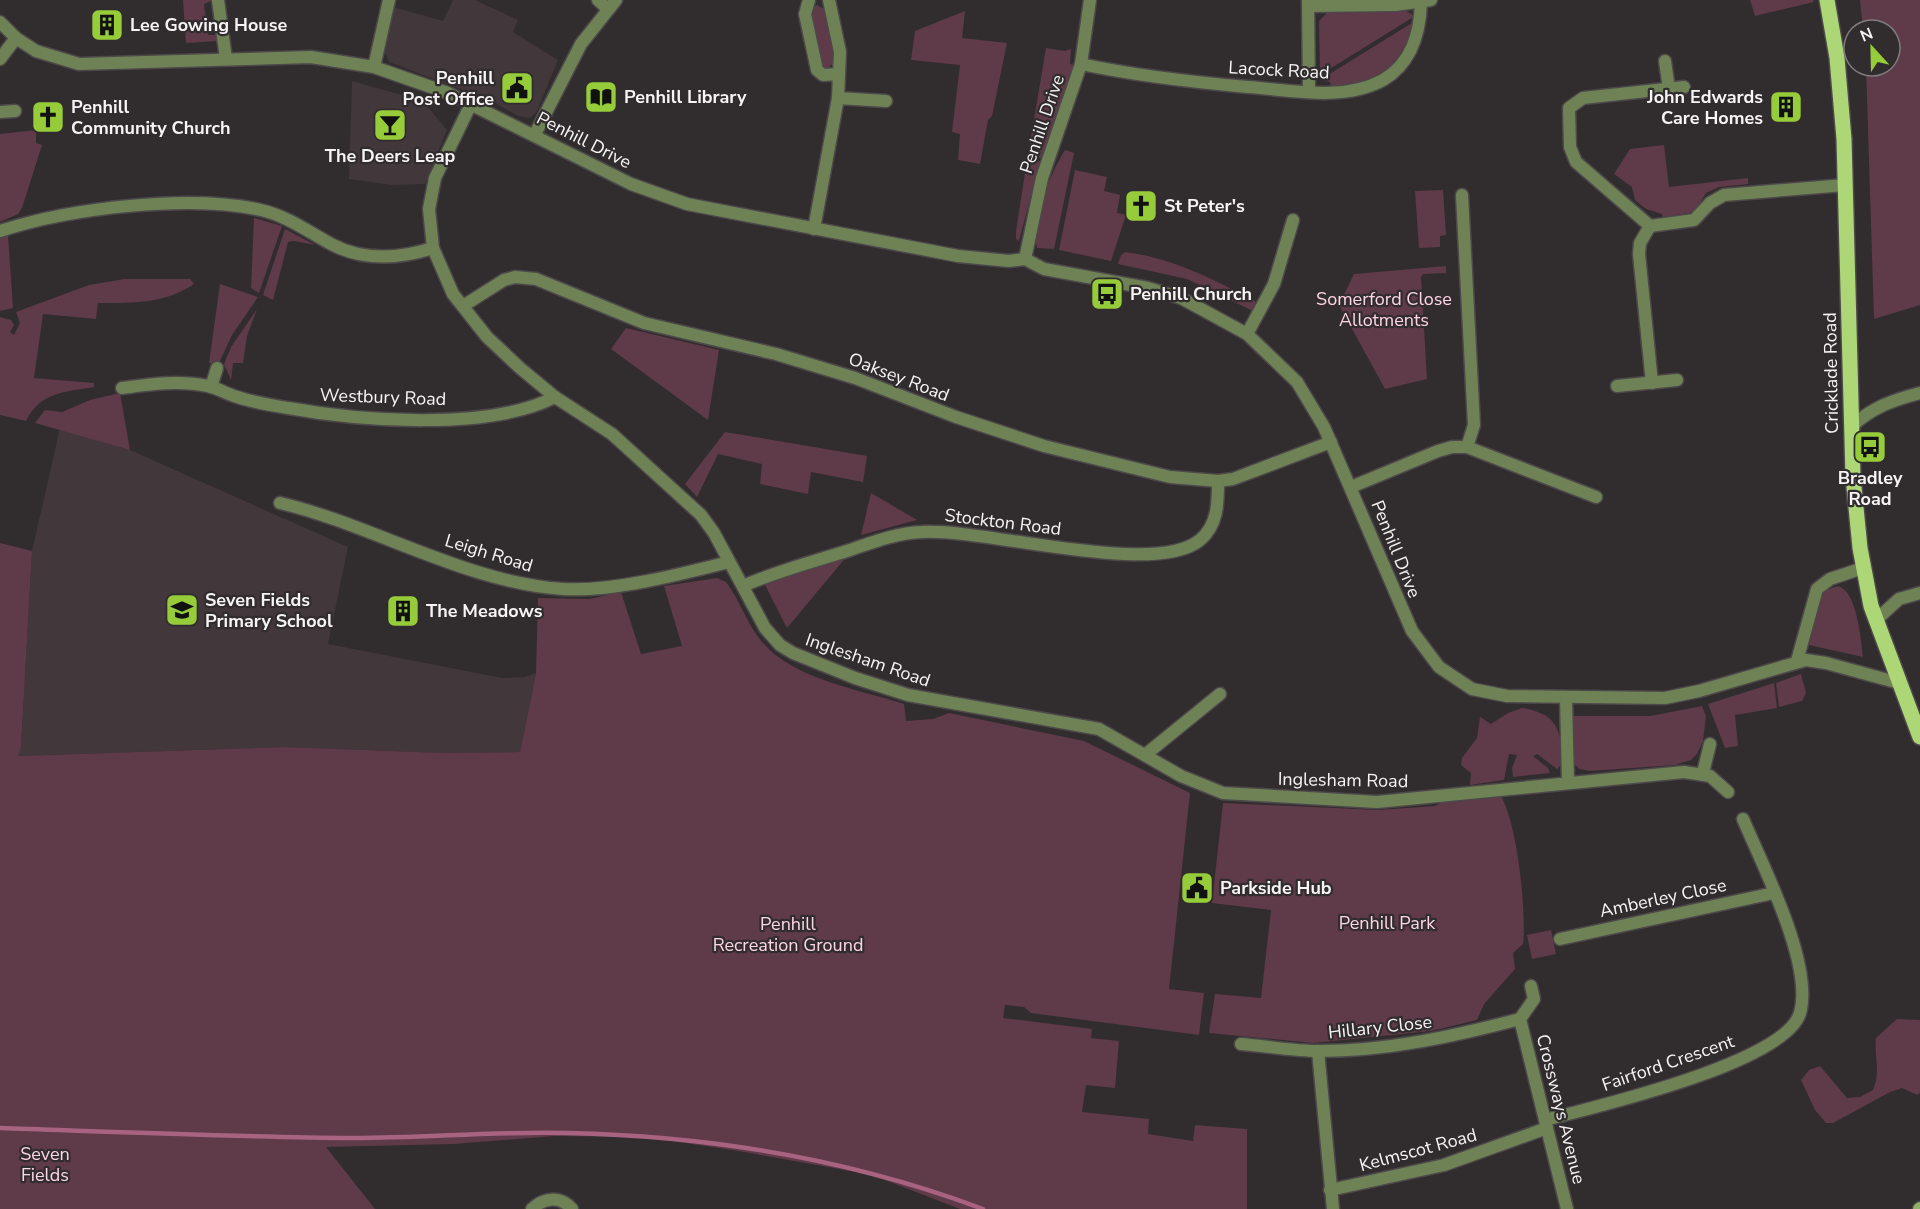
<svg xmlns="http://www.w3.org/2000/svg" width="1920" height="1209" viewBox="0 0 1920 1209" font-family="'Nunito Sans',sans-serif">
	<rect width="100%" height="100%" fill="#312c2e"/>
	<g fill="#42373b">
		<path d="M453,0H475L518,20L513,32L558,60L537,111L530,118L518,116L492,101L389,62L383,47L393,7L443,21Z"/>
		<path d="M352,81L423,101L447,130L425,184L392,185L349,179Z"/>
		<path d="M60,428L130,450L348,547L328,644L502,678L524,677L536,673L520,752L444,753L285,747L17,756L21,747L32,551Z"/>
	</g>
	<g fill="#5f3a49">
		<path d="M183,0H213L204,4L208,35H219V41L186,43Z"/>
		<path d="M1750,0H1813L1814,2L1755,16Z"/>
		<path d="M1860,0H1920V305L1874,319L1866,66H1890V30H1863Z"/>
		<path d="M817,5L826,10L835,48L834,63L826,69L822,67L810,16L812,8Z"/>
		<path d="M1401,8L1415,16L1320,75L1319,21L1326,14V9Z"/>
		<path d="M965,11L962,38L1007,43L992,116L988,120L980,164L958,160L960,134L952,132L960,65L911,60L915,31Z"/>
		<path d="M1415,21C1401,64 1379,88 1331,86L1330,82L1325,81L1323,78Z"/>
		<path d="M1046,48L1064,51L1071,49L1070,64L1074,65L1041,158L1028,155Z"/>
		<path d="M36,130V143L42,145L22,208L18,214L0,222V134Z"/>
		<path d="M1664,145L1669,187L1748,178V184L1719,187L1706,193L1696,209L1689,213L1663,217L1662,214L1646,209L1635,200L1632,187L1614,174L1630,149Z"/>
		<path d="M1065,150L1074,153L1054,249L1037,248C1030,220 1050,174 1065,150Z"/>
		<path d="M1027,160L1040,161L1019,241L1016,239V231Z"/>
		<path d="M1075,170L1107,177L1104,191L1120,195L1117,213L1126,215L1111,261L1059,250Z"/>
		<path d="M1443,190L1446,235L1440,236V247L1419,248L1415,191Z"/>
		<path d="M254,218L282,226L259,293L251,288Z"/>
		<path d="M285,229L315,245L294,241L288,242L273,300L263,295Z"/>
		<path d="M8,235L13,308L0,311V237Z"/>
		<path d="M1125,252C1172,258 1213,279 1255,301V312L1187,279L1118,264L1121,255Z"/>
		<path d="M1446,266V273L1423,274L1421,277L1427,379L1385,389L1339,305L1354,274Z"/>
		<path d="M125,279H190L194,284C165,304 132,303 98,303L96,319L43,314L34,378L94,383V387C65,392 40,392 26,421L0,415V317L11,320L14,325L10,332L14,335L20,323L16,312L89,285Z"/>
		<path d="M220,284L258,297L232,335L219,363H209Z"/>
		<path d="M257,309L247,336L243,363H233L231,380L224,364L231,347Z"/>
		<path d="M626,328L719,350L708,420L611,349Z"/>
		<path d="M120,393L130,450L35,423L45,410L62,412L90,400Z"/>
		<path d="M725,432L867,456L863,482L811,472L808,494L760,484L762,464L718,454L697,497L685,484Z"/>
		<path d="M871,493L917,520L861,535Z"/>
		<path d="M0,543L32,551L21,747L18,756L285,747L444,753L520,752L536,673L538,598L589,599L621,592L641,654L682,646L664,586L717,578L726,582C739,599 746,621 759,638C789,679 858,689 904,704L906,721L933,719L949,713L1084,741L1190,793L1169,989L1204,993L1199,1035L1031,1013L1024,1007L1005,1005L1003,1018L1092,1029L1091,1038L1119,1041L1115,1088L1086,1085L1082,1112L1149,1119L1148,1134L1193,1141L1195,1125L1247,1129V1209H960L885,1180L856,1172L733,1150L644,1137L555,1136L454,1144L326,1147L375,1209H0Z"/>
		<path d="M847,556L787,628L764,583Z"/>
		<path d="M1838,586C1857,591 1861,639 1863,657L1809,645L1818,600L1826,590Z"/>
		<path d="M1801,674L1806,693L1802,701L1779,707L1776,683Z"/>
		<path d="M1774,683L1777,708L1735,715L1738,746L1725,748L1708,704Z"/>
		<path d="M1702,706L1706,716L1703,741L1697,754L1691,760L1675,765L1590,771L1579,769L1573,762L1571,716H1650Z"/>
		<path d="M1522,708C1560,714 1561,733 1562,764L1557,769L1537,754L1533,756L1548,768L1550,773L1513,777L1512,768L1517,755L1509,754L1504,780L1470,785L1471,773L1461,765L1462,758L1477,738L1480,717L1491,724L1508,713Z"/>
		<path d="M1499,793C1517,818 1527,913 1523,944L1513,953L1515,969L1484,1004L1477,1020L1431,1031L1313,1043L1209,1033L1215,994L1261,998L1271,910L1212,903L1223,803L1378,810L1435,806L1448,799Z"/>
		<path d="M1551,930L1556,954L1532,959L1527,935Z"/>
		<path d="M1897,1019L1920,1020V1093L1917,1095L1902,1088L1890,1092L1833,1123H1826L1815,1110L1801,1080L1809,1070L1820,1066L1847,1098L1860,1097L1873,1090C1881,1071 1874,1059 1876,1038Z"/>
	</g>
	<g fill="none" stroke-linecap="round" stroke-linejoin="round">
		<path stroke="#a76380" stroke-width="4.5" d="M0,1128C118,1132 236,1137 354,1138C425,1138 497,1131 568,1133C709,1136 850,1159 983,1209"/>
		<defs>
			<g id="minor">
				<path d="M218,0L226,59"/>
				<path d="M598,0L608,9"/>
				<path d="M809,0L805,14L817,70L823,75L839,74L838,98L814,229"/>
				<path d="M829,0L840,52L839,74"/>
				<path d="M1308,0L1309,91"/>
				<path d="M1309,6L1395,5L1431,0"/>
				<path d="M0,22L16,38L36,51L79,64L311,57L374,67L448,93L631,184L687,204L958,256L1009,261L1025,259L1044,269L1148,288L1181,298L1247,334L1297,382L1324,427L1412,631L1439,667L1472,689L1507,696L1665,698L1699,691L1806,660L1826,663L1899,683"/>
				<path d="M0,59L16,38"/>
				<path d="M1665,61L1669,89"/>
				<path d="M1081,64C1137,76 1191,82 1248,87C1291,90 1343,102 1383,80C1412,63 1420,33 1421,2"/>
				<path d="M374,67L389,0"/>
				<path d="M1684,87L1583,98L1569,108L1570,147L1576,162L1650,226L1694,220L1710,203L1724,195L1845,185"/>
				<path d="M838,98L886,101"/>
				<path d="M471,104L435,178L429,209L433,248L453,294L487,337L520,368L555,397L612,434L701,515L714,533L765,628L780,645L793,653L855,678L908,695L1099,729L1181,776L1223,793L1377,802L1684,772L1710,776L1728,792"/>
				<path d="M0,112L15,111"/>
				<path d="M535,134L581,44L616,0"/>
				<path d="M1650,226L1640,243L1639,254L1652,383"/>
				<path d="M0,231C70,208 190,194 261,210C287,216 309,232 331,244C363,261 399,259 433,248"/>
				<path d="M1025,259L1042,178L1081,64L1090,0"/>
				<path d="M463,306L504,280L515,277L536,279L644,323L776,354L855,378L956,417L1044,446L1170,477L1218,481L1233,479L1331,442"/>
				<path d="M1247,334L1274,284L1293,220"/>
				<path d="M1617,386L1677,380"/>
				<path d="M211,387L217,368"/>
				<path d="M122,388C151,384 179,380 208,386C217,388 225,393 234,396C251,402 270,405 288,408C360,421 489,431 555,397"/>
				<path d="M1852,426C1873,407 1893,400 1920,393"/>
				<path d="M1467,447L1596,497"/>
				<path d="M1351,487L1438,451L1452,447H1467L1474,425L1462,195"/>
				<path d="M280,503C373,525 467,583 563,589C612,592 682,574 729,562"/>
				<path d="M743,586C777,571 812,562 847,551C871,543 895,533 922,532C984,528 1154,578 1200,540C1218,525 1218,503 1218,481"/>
				<path d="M1876,620L1899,599L1920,593"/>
				<path d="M1797,661L1817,589L1830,579L1863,568"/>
				<path d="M1566,698L1568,782"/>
				<path d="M1145,755L1220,694"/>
				<path d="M1703,773L1710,744"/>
				<path d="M1560,939L1774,893"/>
				<path d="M1531,986L1534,999L1520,1019L1567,1209"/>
				<path d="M1241,1044C1267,1046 1293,1051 1319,1051C1388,1051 1455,1036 1520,1019"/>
				<path d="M1318,1051L1333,1209"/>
				<path d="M1545,1120C1595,1107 1785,1063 1800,1013C1814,965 1762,864 1743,819"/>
				<path d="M1330,1190L1444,1165L1547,1128"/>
				<path d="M532,1209C544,1197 561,1196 572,1209"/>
			</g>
			<path id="secondary" d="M1919,1209L1920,1208"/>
			<path id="primary" d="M1827,0L1837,58L1844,139L1853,477L1860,548L1871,606L1920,737"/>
		</defs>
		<use href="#minor" stroke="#4d484a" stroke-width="15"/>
		<use href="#secondary" stroke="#4d484a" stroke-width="15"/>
		<use href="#primary" stroke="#4d484a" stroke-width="18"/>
		<use href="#minor" stroke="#6e8255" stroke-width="12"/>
		<use href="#secondary" stroke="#92b168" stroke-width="12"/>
		<use href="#primary" stroke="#add677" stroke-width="15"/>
	</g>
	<defs>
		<symbol id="building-square" viewBox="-11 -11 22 22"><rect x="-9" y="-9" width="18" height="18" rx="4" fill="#96cc3a" stroke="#312c2e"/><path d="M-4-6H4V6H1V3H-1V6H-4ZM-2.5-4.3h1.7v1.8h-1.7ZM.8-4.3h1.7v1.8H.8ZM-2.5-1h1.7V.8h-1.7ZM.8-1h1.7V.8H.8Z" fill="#111"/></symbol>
		<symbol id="civic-square" viewBox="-11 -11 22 22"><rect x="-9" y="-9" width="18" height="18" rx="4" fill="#96cc3a" stroke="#312c2e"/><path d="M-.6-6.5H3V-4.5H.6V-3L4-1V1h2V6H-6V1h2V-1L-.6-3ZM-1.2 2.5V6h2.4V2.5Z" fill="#111"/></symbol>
		<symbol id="library-square" viewBox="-11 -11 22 22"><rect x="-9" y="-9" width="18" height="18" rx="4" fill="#96cc3a" stroke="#312c2e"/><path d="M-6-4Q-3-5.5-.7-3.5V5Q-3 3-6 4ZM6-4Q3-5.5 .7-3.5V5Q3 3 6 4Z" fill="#111"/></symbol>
		<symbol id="church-square" viewBox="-11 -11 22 22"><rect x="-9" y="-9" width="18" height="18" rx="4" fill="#96cc3a" stroke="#312c2e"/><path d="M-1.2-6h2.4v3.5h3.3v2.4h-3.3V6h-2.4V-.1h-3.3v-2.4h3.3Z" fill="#111"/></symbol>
		<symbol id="bar-square" viewBox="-11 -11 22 22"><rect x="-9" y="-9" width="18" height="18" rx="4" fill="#96cc3a" stroke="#312c2e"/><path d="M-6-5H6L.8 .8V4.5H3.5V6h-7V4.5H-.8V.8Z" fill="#111"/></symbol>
		<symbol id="bus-square" viewBox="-11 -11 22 22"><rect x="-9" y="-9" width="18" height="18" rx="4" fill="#96cc3a" stroke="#312c2e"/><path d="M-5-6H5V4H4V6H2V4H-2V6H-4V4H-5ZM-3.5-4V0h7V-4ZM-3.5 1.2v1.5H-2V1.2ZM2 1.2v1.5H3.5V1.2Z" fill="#111"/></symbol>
		<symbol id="school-square" viewBox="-11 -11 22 22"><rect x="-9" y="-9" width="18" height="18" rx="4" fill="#96cc3a" stroke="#312c2e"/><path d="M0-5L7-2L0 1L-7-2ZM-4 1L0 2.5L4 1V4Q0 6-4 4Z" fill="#111"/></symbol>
	</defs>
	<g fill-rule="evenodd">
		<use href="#building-square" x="88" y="6" width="38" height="38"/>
		<use href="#civic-square" x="498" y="69" width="38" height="38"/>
		<use href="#library-square" x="582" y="78" width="38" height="38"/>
		<use href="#building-square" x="1767" y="88" width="38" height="38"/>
		<use href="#church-square" x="29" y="98" width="38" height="38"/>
		<use href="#bar-square" x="371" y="106" width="38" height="38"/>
		<use href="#church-square" x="1122" y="187" width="38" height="38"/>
		<use href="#bus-square" x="1088" y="275" width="38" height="38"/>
		<use href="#bus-square" x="1851" y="428" width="38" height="38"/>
		<use href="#school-square" x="163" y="591" width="38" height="38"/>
		<use href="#building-square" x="384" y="592" width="38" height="38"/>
		<use href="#civic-square" x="1178" y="869" width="38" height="38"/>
	</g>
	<g text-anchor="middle" stroke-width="4.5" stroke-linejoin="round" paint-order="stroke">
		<g font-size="18" font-weight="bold" fill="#f7f4f5" stroke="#312c2e" text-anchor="start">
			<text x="130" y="31">Lee Gowing House</text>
			<text x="494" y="84" text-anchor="end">Penhill<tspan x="494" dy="21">Post Office</tspan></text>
			<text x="624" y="103">Penhill Library</text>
			<text x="1763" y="103" text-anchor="end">John Edwards<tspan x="1763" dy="21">Care Homes</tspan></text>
			<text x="71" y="113">Penhill<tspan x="71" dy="21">Community Church</tspan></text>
			<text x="390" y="162" text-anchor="middle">The Deers Leap</text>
			<text x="1164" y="212">St Peter's</text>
			<text x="1130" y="300">Penhill Church</text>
			<text x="1870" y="484" text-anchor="middle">Bradley<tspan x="1870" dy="21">Road</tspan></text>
			<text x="205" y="606">Seven Fields<tspan x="205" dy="21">Primary School</tspan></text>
			<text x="426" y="617">The Meadows</text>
			<text x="1220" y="894">Parkside Hub</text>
		</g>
		<g font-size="18" fill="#f7f4f5" stroke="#312c2e">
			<text transform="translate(1279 70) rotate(3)" y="6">Lacock Road</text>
			<text transform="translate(1042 124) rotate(-71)" y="6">Penhill Drive</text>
			<text transform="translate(584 140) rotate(27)" y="6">Penhill Drive</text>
			<text transform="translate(1831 373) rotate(-91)" y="6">Cricklade Road</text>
			<text transform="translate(899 377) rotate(21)" y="6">Oaksey Road</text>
			<text transform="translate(383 397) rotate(2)" y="6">Westbury Road</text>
			<text transform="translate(1003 522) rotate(7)" y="6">Stockton Road</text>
			<text transform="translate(1396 549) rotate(68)" y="6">Penhill Drive</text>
			<text transform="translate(489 553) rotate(17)" y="6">Leigh Road</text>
			<text transform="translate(868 660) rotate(19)" y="6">Inglesham Road</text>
			<text transform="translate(1343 780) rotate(1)" y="6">Inglesham Road</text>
			<text transform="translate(1663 898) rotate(-12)" y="6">Amberley Close</text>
			<text transform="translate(1380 1027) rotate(-6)" y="6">Hillary Close</text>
			<text transform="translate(1668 1063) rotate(-19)" y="6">Fairford Crescent</text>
			<text transform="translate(1561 1109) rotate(76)" y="6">Crossways Avenue</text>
			<text transform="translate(1418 1150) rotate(-15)" y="6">Kelmscot Road</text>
		</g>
		<g font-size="18" fill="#fed5e5" stroke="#312c2e">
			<text x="1384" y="305">Somerford Close<tspan x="1384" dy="21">Allotments</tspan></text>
			<text x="1387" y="929">Penhill Park</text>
			<text x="788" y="930">Penhill<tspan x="788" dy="21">Recreation Ground</tspan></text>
			<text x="45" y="1160">Seven<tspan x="45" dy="21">Fields</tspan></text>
		</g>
	</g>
	<g transform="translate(1872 48) rotate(338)"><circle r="28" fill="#312c2e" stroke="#807c7e" stroke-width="1.5"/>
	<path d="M0-4.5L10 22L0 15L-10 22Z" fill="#96cc3a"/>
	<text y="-9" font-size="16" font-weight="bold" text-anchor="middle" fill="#f7f4f5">N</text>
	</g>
</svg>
